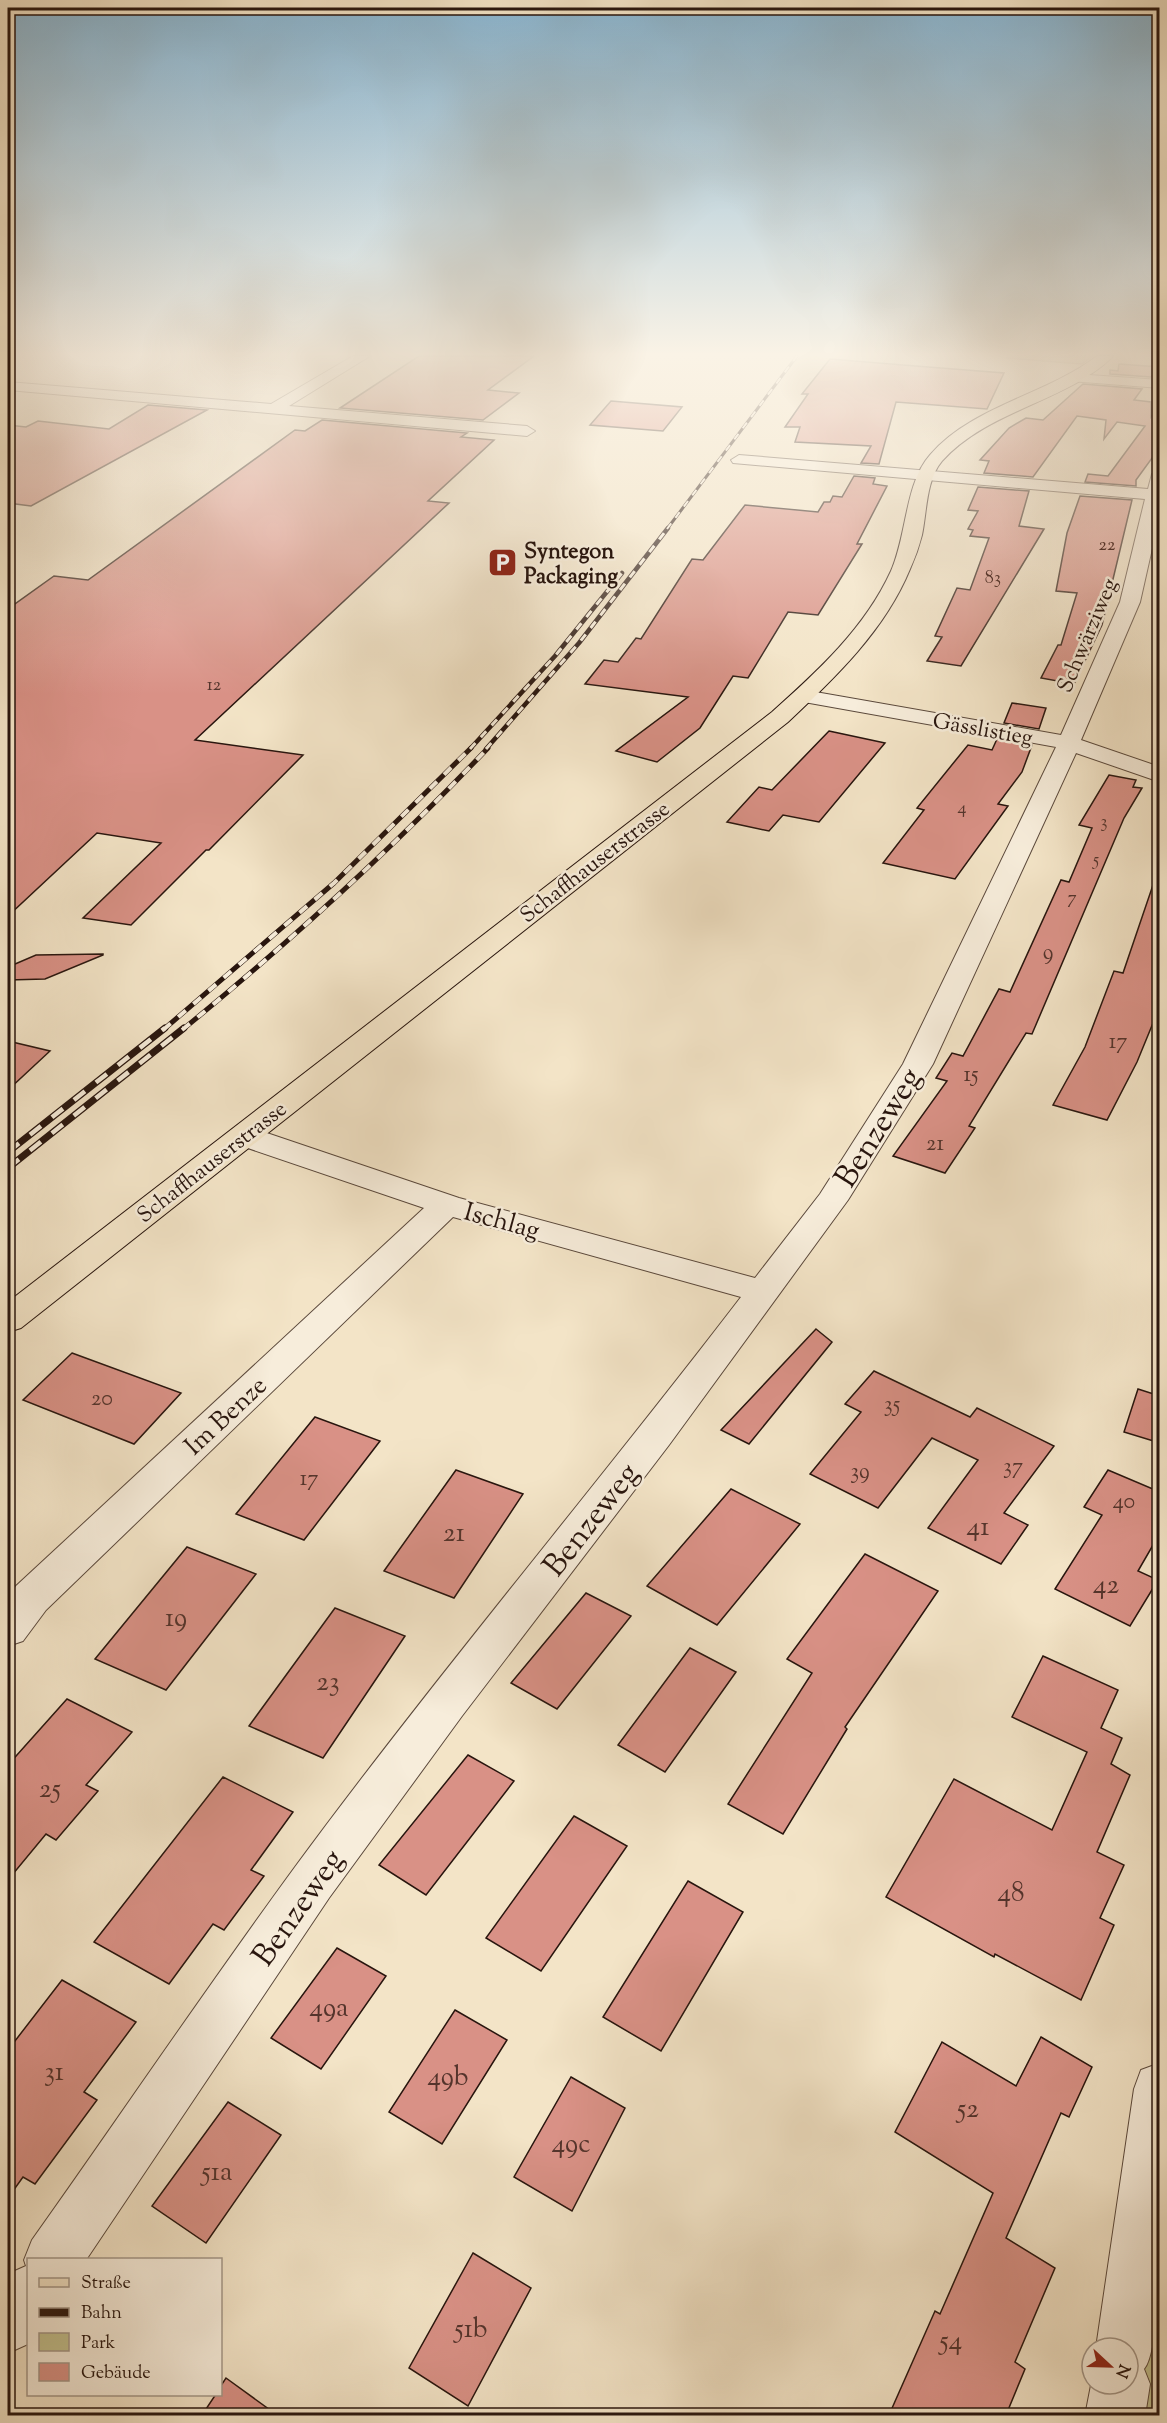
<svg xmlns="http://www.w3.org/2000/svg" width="1167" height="2423" viewBox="0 0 1167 2423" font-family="'Sorts Mill Goudy',serif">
	<rect width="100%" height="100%" fill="#f3e4c7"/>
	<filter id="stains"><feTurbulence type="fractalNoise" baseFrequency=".00333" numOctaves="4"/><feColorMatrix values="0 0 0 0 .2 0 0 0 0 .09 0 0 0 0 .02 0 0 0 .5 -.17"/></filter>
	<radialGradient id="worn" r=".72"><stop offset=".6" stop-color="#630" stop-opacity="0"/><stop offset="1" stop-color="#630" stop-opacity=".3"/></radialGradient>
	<g fill="#c3c290" stroke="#766c4f" stroke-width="1.5">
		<path d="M1008,356H1092L1082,364L1007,358Z"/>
		<path d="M1159,2089V2415L1116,2416L1128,2384V2348Z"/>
	</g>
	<g fill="#d99186" stroke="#28150e" stroke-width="1.5">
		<path d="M419,356H534L488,390L519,393L483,420L340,408Z"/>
		<path d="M830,359L903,365L1004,373L987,409L896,402L879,464L861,463L871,446L795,442L800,427H785L808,394H802Z"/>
		<path d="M1119,364L1159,367L1151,377L1110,374V370L1118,371Z"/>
		<path d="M1083,384L1142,389L1134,400L1151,402V417L1160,405V459L1152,458L1136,480V486L1085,482L1088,474L1108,476L1145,426L1117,422L1104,439L1106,420L1077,416L1033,477L984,473L989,461L980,460L1009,428L1026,418L1043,420Z"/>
		<path d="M611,401L682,407L663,431L590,425Z"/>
		<path d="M148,405L207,410L31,506L8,503V425L26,427L38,421L109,429Z"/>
		<path d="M322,420L467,433L461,437L494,440L428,501L449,503L195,740L303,755L209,850H206L131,925L83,918L161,843L97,833L8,916V609L54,576L88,580L295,430L305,431Z"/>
		<path d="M854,476L875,478L873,484L887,486L857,544H862L818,615L788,612L748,678L733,676L700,728L657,762L616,751L688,697L585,684L604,660L618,662L636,638L641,639L692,559L703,560L745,505L818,512L824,502H830L833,496L842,497Z"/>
		<path d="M978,487L1029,491L1019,526L1044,529L961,666L927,661L942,637L935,636L957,588L970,590L989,538L970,536L973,530L968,529L978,511L968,510Z"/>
		<path d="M1080,496L1132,500L1102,625L1074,684L1041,678L1058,645H1061L1077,593L1056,591L1067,533Z"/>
		<path d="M1012,703L1046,708L1039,729L1004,723Z"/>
		<path d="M829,731L885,743L819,822L783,815L769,831L727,822L759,787L772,790Z"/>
		<path d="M997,739L1032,745L1022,772L998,804L1008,806L955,879L883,863L924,810L917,808L968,745L992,750Z"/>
		<path d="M1109,775L1136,780L1133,787L1142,788L1124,818L1032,1034L1026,1033L969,1126L975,1128L945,1173L893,1156L947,1081L936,1078L952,1053L963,1056L999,989L1010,992L1061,880L1069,882L1092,828L1079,825Z"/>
		<path d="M1155,879L1160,880V1006L1137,1062L1107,1120L1053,1105L1085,1047L1114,971L1123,973Z"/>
		<path d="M36,955L103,954V955L45,979L8,980V967Z"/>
		<path d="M8,1041L50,1051L8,1090Z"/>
		<path d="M816,1329L832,1342L749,1444L721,1430Z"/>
		<path d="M72,1353L181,1393L134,1444L23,1400Z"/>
		<path d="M874,1371L970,1417L977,1408L1054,1446L1004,1513L1028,1525L1001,1564L928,1528L978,1460L932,1438L878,1508L810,1474L861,1412L845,1404Z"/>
		<path d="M1138,1389L1160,1396V1443L1124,1432Z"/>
		<path d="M315,1417L380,1441L304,1540L236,1514Z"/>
		<path d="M456,1470L523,1494L454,1598L384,1571Z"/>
		<path d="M1108,1470L1160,1492V1533L1138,1571L1158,1580L1130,1626L1055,1589L1102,1515L1084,1507Z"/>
		<path d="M731,1489L800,1524L717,1625L647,1586Z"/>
		<path d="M187,1547L256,1574L166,1690L95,1659Z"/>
		<path d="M865,1554L938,1591L845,1727L847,1729L783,1834L728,1804L812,1673L787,1659Z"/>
		<path d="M586,1593L631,1616L557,1709L511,1683Z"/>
		<path d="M335,1608L405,1636L323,1758L249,1726Z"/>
		<path d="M690,1648L736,1672L665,1772L618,1745Z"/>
		<path d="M1043,1656L1118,1690L1101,1728L1122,1738L1111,1764L1130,1775L1097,1852L1124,1865L1100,1918L1114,1925L1081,2000L995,1954L994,1957L886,1897L954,1779L1052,1830L1087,1752L1012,1717Z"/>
		<path d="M67,1699L132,1732L86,1785L98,1791L56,1840L46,1834L8,1880V1765Z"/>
		<path d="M468,1755L514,1781L426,1895L379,1865Z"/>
		<path d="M223,1777L293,1812L251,1870L264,1876L224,1930L213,1924L169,1984L94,1942Z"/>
		<path d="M574,1816L627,1846L541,1971L486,1938Z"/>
		<path d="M688,1881L743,1912L661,2051L603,2017Z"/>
		<path d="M337,1948L386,1976L321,2069L271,2038Z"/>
		<path d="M62,1980L136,2022L84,2092L97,2100L35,2184L23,2177L8,2198V2050Z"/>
		<path d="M455,2010L507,2040L442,2144L389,2112Z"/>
		<path d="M1041,2037L1092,2067L1069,2117L1061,2113L1006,2238L1055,2268L1015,2362L1025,2369L1006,2415H889L935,2311L940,2314L993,2193L895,2132L942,2042L1016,2086Z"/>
		<path d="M571,2077L625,2108L572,2211L514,2177Z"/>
		<path d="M228,2102L281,2135L206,2243L152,2206Z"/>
		<path d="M473,2253L531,2288L468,2406L409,2368Z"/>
		<path d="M226,2378L277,2415H202L216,2394H220V2387Z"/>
	</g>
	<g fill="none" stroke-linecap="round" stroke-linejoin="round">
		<defs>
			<g id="minor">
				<path d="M353,356H370L289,406L527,426L535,431L527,436L8,390V382L271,404Z"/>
				<path d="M1075,374L1160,380V388L1070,381L1068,378L1070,375Z"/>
				<path d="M739,455L1148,489L1152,474L1160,469V513L1140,602L1081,740L1160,767V782L1076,753L933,1064L848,1200L669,1445L462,1716L329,1898L86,2260H28V2344L8,2353V2274L26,2266L24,2260L32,2240C120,2116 205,1990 295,1867C438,1673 594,1489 741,1297L453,1217L46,1610L23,1641L8,1646V1598L16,1586L424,1208L233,1143L228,1136L233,1129L244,1127L255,1129L459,1198L755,1278L820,1194L903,1064L1056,747L804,702L796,701L793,696L796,691L804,690L1061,735L1120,602L1145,499L733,463L731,460Z"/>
				<path d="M1160,2063C1160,2112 1167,2344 1144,2369L1150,2384L1145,2416H1085L1092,2380V2384H1128V2348H1096L1134,2089L1141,2070Z"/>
			</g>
			<path id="major" d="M1097,356H1113C1104,366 1091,374 1080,381C1035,407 978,421 942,461C926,480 927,511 922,535C919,547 915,558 910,569C885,630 835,678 788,722L21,1328L8,1332V1302L772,712C818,671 865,628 891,571C907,535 905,483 930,455C972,406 1046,395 1097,356Z"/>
		</defs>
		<use href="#minor" stroke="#5b493c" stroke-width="2"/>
		<use href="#major" stroke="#28150e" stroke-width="2"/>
		<use href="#minor" fill="#f7eddb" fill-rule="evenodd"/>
		<use href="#major" fill="#f3e4c7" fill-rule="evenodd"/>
		<defs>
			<path id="rail-far3" d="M667,529L797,356"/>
			<g id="rail-far2">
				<path d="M470,749L555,656L622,573"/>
				<path d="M486,749L579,643L668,528"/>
			</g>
			<g id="rail-far1">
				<path d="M163,1030L334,883L471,748"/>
				<path d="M182,1030C290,942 392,849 488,748"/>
			</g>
			<g id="rail">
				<path d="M8,1152L165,1028"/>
				<path d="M8,1168L184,1028"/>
			</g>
		</defs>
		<use href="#rail-far3" stroke="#28150e" stroke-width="3"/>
		<use href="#rail-far2" stroke="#28150e" stroke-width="4.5"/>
		<use href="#rail-far1" stroke="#28150e" stroke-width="5"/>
		<use href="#rail" stroke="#28150e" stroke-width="7"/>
		<use href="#rail-far3" stroke="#f7eddb" stroke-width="2" stroke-dasharray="7" stroke-linecap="butt"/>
		<use href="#rail-far2" stroke="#f7eddb" stroke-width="3" stroke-dasharray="8" stroke-linecap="butt"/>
		<use href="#rail-far1" stroke="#f7eddb" stroke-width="4" stroke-dasharray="10" stroke-linecap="butt"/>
		<use href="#rail" stroke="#f7eddb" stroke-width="4.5" stroke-dasharray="14" stroke-linecap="butt"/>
	</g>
	<linearGradient id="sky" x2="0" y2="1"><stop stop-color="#89b8d6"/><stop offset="0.51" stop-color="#faf3e6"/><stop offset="1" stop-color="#faf3e6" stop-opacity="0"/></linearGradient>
	<rect width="1167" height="695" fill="url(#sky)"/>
	<defs>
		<symbol id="parking-square" viewBox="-11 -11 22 22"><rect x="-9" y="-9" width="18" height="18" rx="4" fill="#8f2418" stroke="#f7eddb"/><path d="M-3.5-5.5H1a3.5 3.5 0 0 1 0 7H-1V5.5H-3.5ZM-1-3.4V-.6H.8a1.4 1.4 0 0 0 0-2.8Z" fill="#fff"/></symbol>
	</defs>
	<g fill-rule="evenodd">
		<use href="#parking-square" x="486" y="546" width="33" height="33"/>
	</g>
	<g text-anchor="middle" stroke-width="5" stroke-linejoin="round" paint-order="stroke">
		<g font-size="18" fill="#54342c">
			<text x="1107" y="550">22</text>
			<text x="993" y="583">83</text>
			<text x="214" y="690">12</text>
			<text x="962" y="813">4</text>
			<text x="1104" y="827">3</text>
			<text x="1096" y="865">5</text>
			<text x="1072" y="903">7</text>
		</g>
		<g font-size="22" font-weight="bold" fill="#28150e" stroke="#f7eddb" text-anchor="start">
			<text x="524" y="558">Syntegon<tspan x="524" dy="25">Packaging</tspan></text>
		</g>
		<g font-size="22" fill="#28150e" stroke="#f7eddb">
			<text transform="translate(1086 635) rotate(-67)" y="8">Schwärziweg</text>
			<text transform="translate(983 728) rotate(10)" y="8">Gässlistieg</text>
			<text transform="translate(594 861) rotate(-38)" y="8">Schaffhauserstrasse</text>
			<text transform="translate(211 1161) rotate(-38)" y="8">Schaffhauserstrasse</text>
		</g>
		<g font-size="22" fill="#54342c">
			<text x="1048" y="959">9</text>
			<text x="1118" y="1048">17</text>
			<text x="971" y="1081">15</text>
			<text x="935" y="1150">21</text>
			<text x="102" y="1405">20</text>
			<text x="892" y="1411">35</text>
			<text x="1013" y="1473">37</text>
			<text x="860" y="1478">39</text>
			<text x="309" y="1485">17</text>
			<text x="1124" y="1508">40</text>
		</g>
		<g font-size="26" fill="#28150e" stroke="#f7eddb">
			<text transform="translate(502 1220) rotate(15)" y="9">Ischlag</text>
			<text transform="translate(225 1415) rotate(-43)" y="9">Im Benze</text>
		</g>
		<g font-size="27" fill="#54342c">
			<text x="978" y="1535">41</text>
			<text x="454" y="1541">21</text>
			<text x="1106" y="1593">42</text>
			<text x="176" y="1626">19</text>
			<text x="328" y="1690">23</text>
			<text x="50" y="1797">25</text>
			<text x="1011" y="1901">48</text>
			<text x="329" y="2016">49a</text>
			<text x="54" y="2080">31</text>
			<text x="448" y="2085">49b</text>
			<text x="968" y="2117">52</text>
			<text x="571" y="2152">49c</text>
			<text x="217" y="2180">51a</text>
			<text x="471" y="2337">51b</text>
			<text x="951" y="2349">54</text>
		</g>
		<g font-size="32" fill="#28150e" stroke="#f7eddb">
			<text transform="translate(877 1127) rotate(-58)" y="11">Benzeweg</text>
			<text transform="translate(590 1519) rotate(-52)" y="11">Benzeweg</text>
			<text transform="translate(297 1907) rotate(-55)" y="11">Benzeweg</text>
		</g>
	</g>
	<rect width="1167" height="2423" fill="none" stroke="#f3e4c7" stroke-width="30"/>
	<rect x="9" y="9" width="1149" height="2405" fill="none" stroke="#28150e" stroke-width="3"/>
	<rect x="15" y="15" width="1137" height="2393" fill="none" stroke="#28150e" stroke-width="1.5"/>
	<rect x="27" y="2258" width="195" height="138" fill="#f7eddb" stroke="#a49789" stroke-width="1.5"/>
	<rect x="39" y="2278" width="30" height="9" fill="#f3e4c7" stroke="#a49789" stroke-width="1.5"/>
	<text x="81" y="2288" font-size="18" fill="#28150e">Straße</text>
	<rect x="39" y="2308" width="30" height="9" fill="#28150e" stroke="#a49789" stroke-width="1.5"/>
	<text x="81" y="2318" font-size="18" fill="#28150e">Bahn</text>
	<rect x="39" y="2333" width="30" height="18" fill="#c3c290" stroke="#a49789" stroke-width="1.5"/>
	<text x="81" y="2348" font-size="18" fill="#28150e">Park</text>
	<rect x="39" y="2363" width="30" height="18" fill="#d99186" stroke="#a49789" stroke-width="1.5"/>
	<text x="81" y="2378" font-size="18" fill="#28150e">Gebäude</text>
	<g transform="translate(1110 2366) rotate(112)"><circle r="28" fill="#f7eddb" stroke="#a49789" stroke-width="1.5"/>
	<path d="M0-4.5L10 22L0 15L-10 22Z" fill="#8f2418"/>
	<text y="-9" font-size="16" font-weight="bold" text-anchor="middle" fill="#28150e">N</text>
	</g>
	<rect width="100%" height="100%" filter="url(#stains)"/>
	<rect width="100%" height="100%" fill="url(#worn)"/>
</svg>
